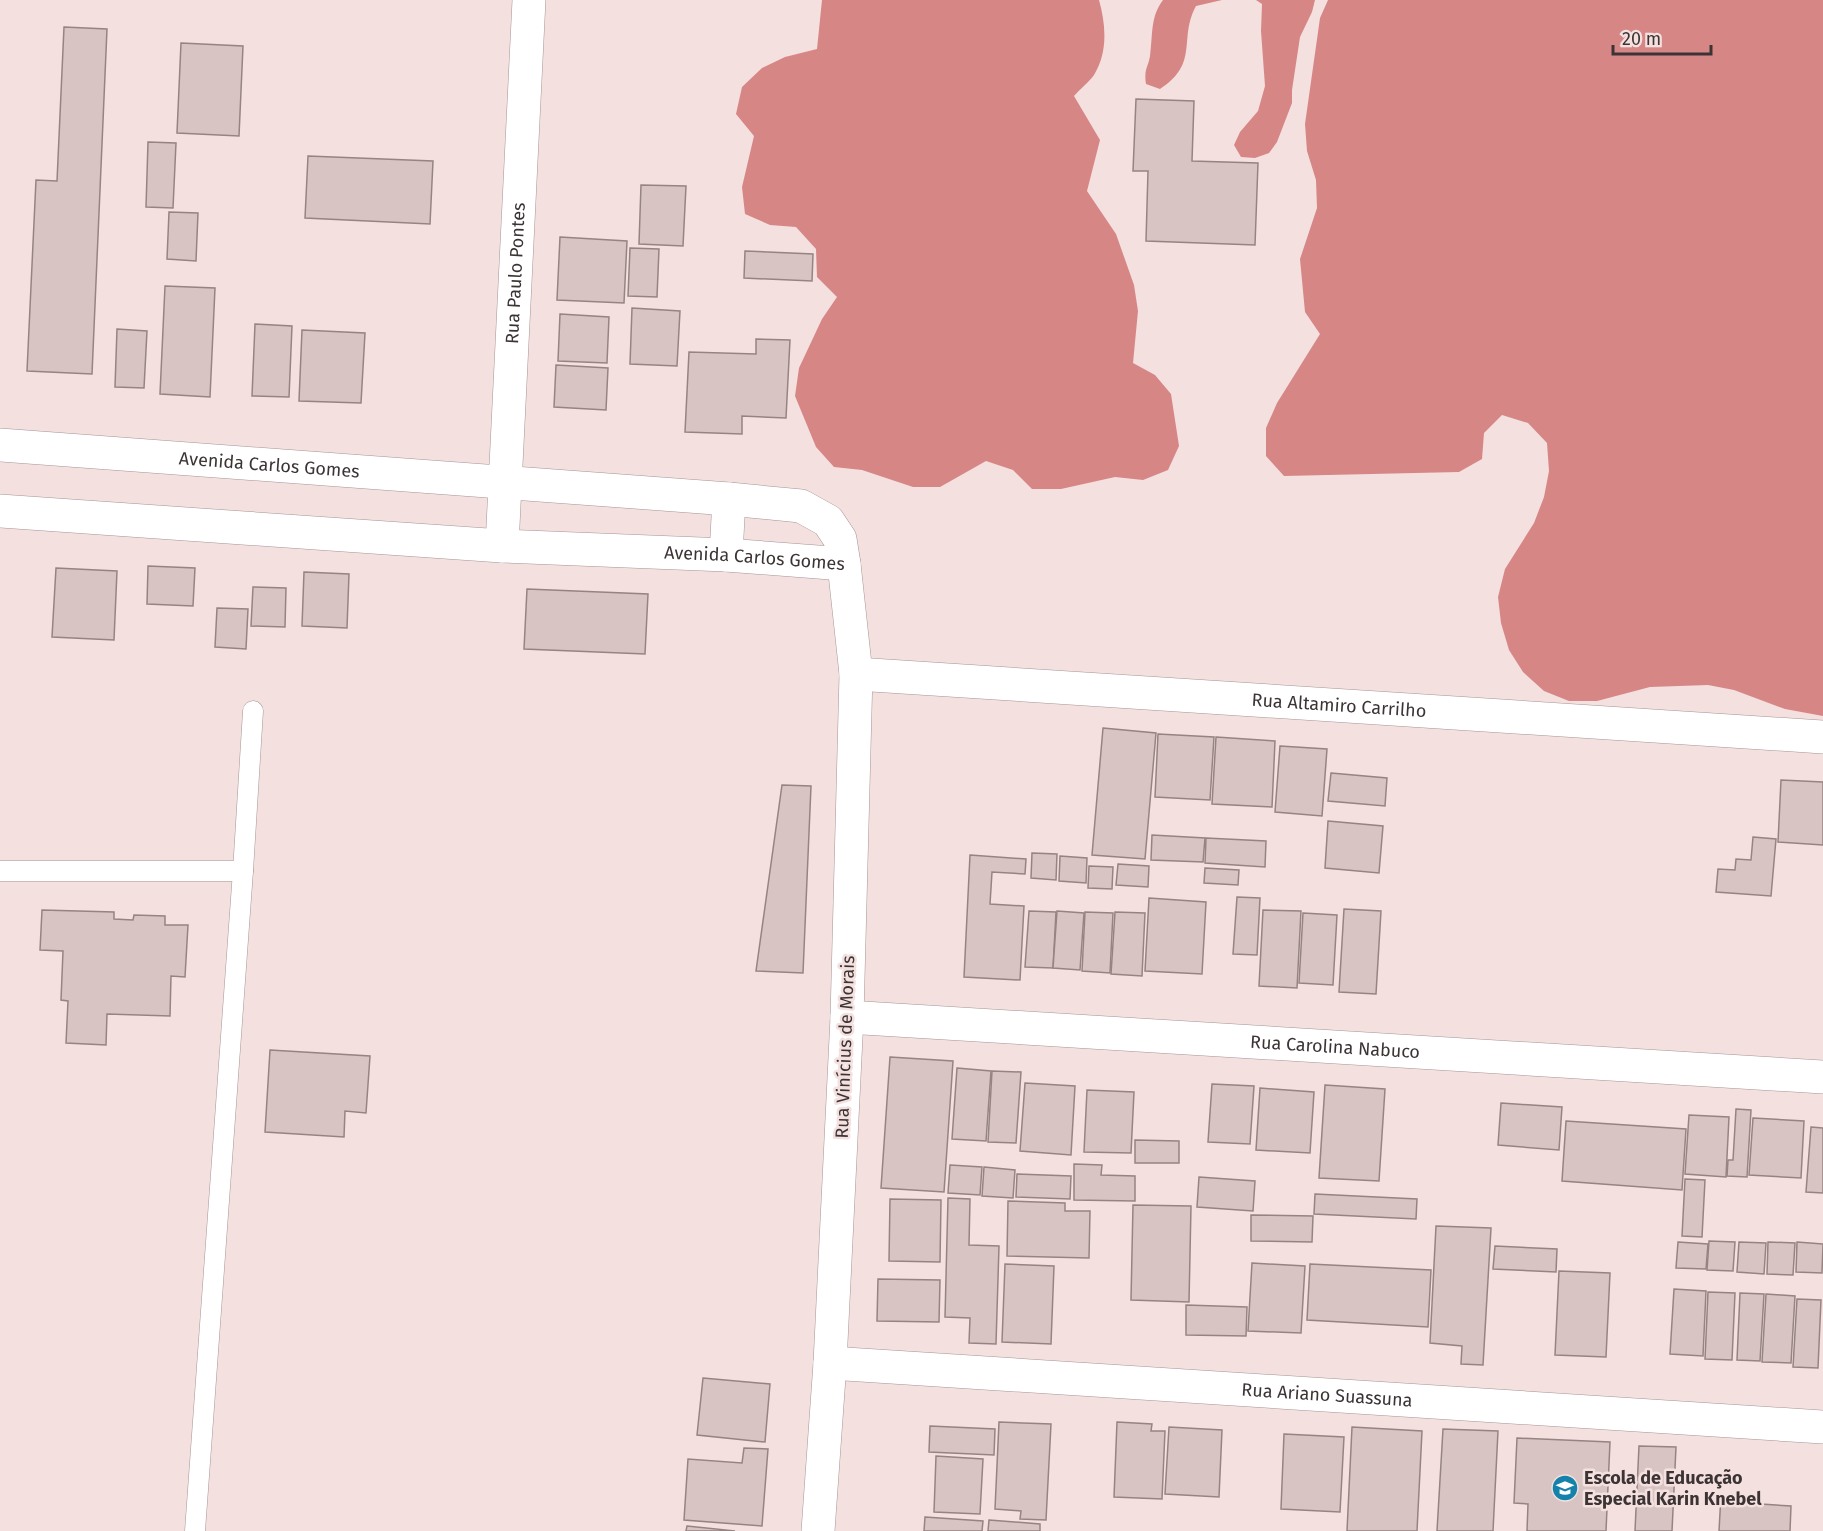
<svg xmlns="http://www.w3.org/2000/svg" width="1823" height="1531" viewBox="0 0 1823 1531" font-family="'Fira Sans',sans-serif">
	<rect width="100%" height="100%" fill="#f4e0df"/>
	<g fill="#d78686">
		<path d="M822,0H1099C1106,25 1108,52 1094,75C1089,82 1080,89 1074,96L1100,140L1087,191L1116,234L1134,285L1138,311L1133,363L1155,375L1171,394L1179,446L1168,470L1143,480L1115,477L1061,489H1032L1013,470L986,461L940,487H913L862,470L834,467L816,447L795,396L799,368L822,319L837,297L817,277L816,249L796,227L770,225L745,214L742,187L754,136L736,114L742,87L762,68L785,57L817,49Z"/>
		<path d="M1163,0H1222L1196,6C1178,39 1200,63 1160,89L1146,84C1144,68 1148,68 1150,56C1153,35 1150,17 1163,0Z"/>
		<path d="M1256,0H1315L1312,12L1300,37L1292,90V103L1277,142L1269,153L1255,158L1241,157L1234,145L1240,132L1258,111L1265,86L1261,31L1262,4Z"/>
		<path d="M1328,0H1823V716L1785,709L1734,690L1708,685L1650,687L1597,701H1569L1544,691L1523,672L1509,650L1501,623L1498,597L1505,569L1534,523L1544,497L1549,471L1547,443L1528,423L1502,415L1484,433L1482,459L1459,472L1284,476L1266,456V428L1277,403L1320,334L1305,312L1300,259L1317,208L1316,180L1307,151L1305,124L1320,18Z"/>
	</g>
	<g fill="#d8c4c3" stroke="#968483" stroke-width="1.5">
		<path d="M64,27L107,29L92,374L27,371L36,180L57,181Z"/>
		<path d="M181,43L243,46L239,136L177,133Z"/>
		<path d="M1136,99L1194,101L1192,161L1258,163L1255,245L1146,241L1148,171H1133Z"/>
		<path d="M148,142L176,143L173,208L146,207Z"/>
		<path d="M308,156L433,161L430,224L305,218Z"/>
		<path d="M641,185L686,186L683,246L639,244Z"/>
		<path d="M169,212L198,213L196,261L167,259Z"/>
		<path d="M560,237L627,241L624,303L557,300Z"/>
		<path d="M630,248L659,249L657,297L628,296Z"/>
		<path d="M745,251L813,254L812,281L744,278Z"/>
		<path d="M165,286L215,288L210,397L160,394Z"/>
		<path d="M632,308L680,311L677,366L630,364Z"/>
		<path d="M560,314L609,317L607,363L558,361Z"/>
		<path d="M255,324L292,326L289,397L252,396Z"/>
		<path d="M117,329L147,331L144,388L115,387Z"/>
		<path d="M302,330L365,333L361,403L299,401Z"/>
		<path d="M756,339L790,340L786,418L742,416V434L685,432L689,352L756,354Z"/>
		<path d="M556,365L608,368L606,410L554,407Z"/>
		<path d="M148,566L195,568L193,606L147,604Z"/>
		<path d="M56,568L117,571L114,640L52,637Z"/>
		<path d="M304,572L349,574L347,628L302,626Z"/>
		<path d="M253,587L286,588L285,627L251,626Z"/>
		<path d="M527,589L648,594L645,654L524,649Z"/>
		<path d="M217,608L248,609L246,649L215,647Z"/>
		<path d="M1103,728L1156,733L1145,859L1092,855Z"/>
		<path d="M1158,734L1214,737L1210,800L1155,797Z"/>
		<path d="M1216,737L1275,741L1272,807L1212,804Z"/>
		<path d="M1280,746L1327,749L1322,816L1275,812Z"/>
		<path d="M1331,773L1387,778L1385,806L1328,801Z"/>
		<path d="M1781,780L1823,782V845L1778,842Z"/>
		<path d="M782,785L811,786L803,973L756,971Z"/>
		<path d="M1328,821L1383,826L1379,873L1325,868Z"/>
		<path d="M1152,835L1205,838L1203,862L1151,860Z"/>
		<path d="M1753,837L1776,839L1771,896L1716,892L1718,869L1735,870L1736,859L1751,860Z"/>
		<path d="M1206,838L1266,841L1265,867L1205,863Z"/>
		<path d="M1032,853L1057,854L1056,880L1031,878Z"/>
		<path d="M970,855L1026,859L1025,874L992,872L990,904L1024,906L1020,980L964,977Z"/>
		<path d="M1060,856L1087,858L1086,883L1059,881Z"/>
		<path d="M1118,864L1149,866L1148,887L1116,885Z"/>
		<path d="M1089,866L1113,867L1112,889L1088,888Z"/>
		<path d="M1205,868L1239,870L1238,885L1204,883Z"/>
		<path d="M1237,897L1260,898L1257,955L1233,954Z"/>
		<path d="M1149,898L1206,902L1202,974L1145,971Z"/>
		<path d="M1344,909L1381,911L1376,994L1339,992Z"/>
		<path d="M42,910L114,912V919L133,920L134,915L165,916V925H188L185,977L171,976L170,1016L107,1014L106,1045L66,1043L68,1001L61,1000L63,951L40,950Z"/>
		<path d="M1263,910L1301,911L1297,988L1259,986Z"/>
		<path d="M1029,911L1056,912L1053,968L1025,967Z"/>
		<path d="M1057,911L1084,913L1080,970L1053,968Z"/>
		<path d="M1085,912L1113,913L1110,973L1082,971Z"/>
		<path d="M1115,912L1145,913L1142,976L1111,974Z"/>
		<path d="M1303,913L1337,915L1333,985L1299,983Z"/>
		<path d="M270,1050L370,1056L366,1113L345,1111L344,1137L265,1132Z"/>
		<path d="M890,1057L953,1061L944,1192L881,1188Z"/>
		<path d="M957,1068L991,1071L986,1141L952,1139Z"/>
		<path d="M992,1071L1021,1072L1016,1143L988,1142Z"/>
		<path d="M1025,1083L1075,1086L1071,1155L1020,1151Z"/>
		<path d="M1212,1084L1254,1086L1250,1144L1208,1142Z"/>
		<path d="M1325,1085L1385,1089L1379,1181L1319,1178Z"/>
		<path d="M1260,1088L1314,1092L1310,1153L1256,1150Z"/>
		<path d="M1087,1090L1134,1092L1131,1153L1084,1152Z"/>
		<path d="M1501,1103L1562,1107L1559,1150L1498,1145Z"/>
		<path d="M1736,1109L1751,1110L1747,1177L1727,1176L1728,1160H1733Z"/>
		<path d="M1689,1115L1729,1117L1726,1177L1685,1174Z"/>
		<path d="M1753,1118L1804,1121L1801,1178L1749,1175Z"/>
		<path d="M1566,1121L1686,1129L1682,1190L1562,1181Z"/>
		<path d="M1811,1127L1823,1128V1193L1806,1192Z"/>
		<path d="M1135,1140L1179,1141V1163H1135Z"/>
		<path d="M1074,1164L1102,1165L1101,1175L1135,1176V1201L1074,1200Z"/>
		<path d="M950,1165L982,1167L980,1195L948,1193Z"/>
		<path d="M984,1167L1015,1170L1013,1198L982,1196Z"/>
		<path d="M1017,1174L1071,1176L1070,1199L1016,1197Z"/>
		<path d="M1199,1177L1255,1181L1253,1211L1197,1207Z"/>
		<path d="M1685,1179L1705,1180L1702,1237L1682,1236Z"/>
		<path d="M1315,1194L1417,1199L1416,1219L1314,1214Z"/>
		<path d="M948,1198L970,1199L969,1245L999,1246L996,1344L969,1343L970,1318L945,1317Z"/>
		<path d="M890,1199L941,1200L940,1262L889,1261Z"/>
		<path d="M1008,1201L1065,1203V1211H1090L1089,1258L1007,1256Z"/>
		<path d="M1133,1205L1191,1206L1189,1302L1131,1300Z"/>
		<path d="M1251,1215L1313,1216L1312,1242L1251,1241Z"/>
		<path d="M1436,1226L1491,1228L1483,1365L1461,1364L1462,1346L1430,1343Z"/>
		<path d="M1709,1241L1735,1242L1733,1271L1707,1270Z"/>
		<path d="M1678,1242L1708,1244L1706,1269L1676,1268Z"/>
		<path d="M1739,1242L1766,1243L1764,1274L1737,1272Z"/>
		<path d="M1768,1242L1795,1243L1793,1275L1767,1274Z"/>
		<path d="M1797,1242L1823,1244L1822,1273L1796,1272Z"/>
		<path d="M1495,1246L1557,1249L1556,1272L1493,1269Z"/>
		<path d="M1252,1263L1305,1266L1301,1333L1248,1331Z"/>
		<path d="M1005,1264L1054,1266L1051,1344L1002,1342Z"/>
		<path d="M1310,1264L1431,1270L1428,1327L1307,1320Z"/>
		<path d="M1559,1271L1610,1273L1606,1357L1555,1355Z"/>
		<path d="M878,1279L940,1280L939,1322L877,1321Z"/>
		<path d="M1674,1289L1706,1291L1703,1356L1670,1354Z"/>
		<path d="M1708,1292L1735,1293L1732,1360L1705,1359Z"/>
		<path d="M1740,1293L1764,1294L1760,1361L1737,1360Z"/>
		<path d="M1766,1294L1795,1296L1791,1363L1762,1362Z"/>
		<path d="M1797,1299L1821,1300L1818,1368L1793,1367Z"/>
		<path d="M1186,1305L1247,1307L1246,1336L1186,1335Z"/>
		<path d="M703,1378L770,1384L765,1442L697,1435Z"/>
		<path d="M999,1422L1051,1424L1046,1520L1020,1519L1021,1511L995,1509Z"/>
		<path d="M1117,1422L1152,1424L1151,1431H1165L1162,1499L1114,1497Z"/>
		<path d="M930,1426L995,1429L994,1455L929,1452Z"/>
		<path d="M1169,1427L1222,1430L1219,1497L1165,1494Z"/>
		<path d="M1352,1427L1422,1431L1417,1531H1347Z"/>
		<path d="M1443,1429L1498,1431L1493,1531H1437Z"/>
		<path d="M1284,1434L1344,1437L1340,1512L1281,1509Z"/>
		<path d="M1517,1438L1610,1442L1606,1531H1527L1528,1504L1514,1503Z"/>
		<path d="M1639,1446L1676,1447L1672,1531H1635Z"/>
		<path d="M744,1448L768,1449L762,1526L684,1520L688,1459L742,1463Z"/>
		<path d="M936,1456L983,1459L980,1514L934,1512Z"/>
		<path d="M1721,1495L1761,1497V1504L1791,1506L1790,1531H1719Z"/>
		<path d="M925,1517L983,1521L982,1531H924Z"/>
		<path d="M989,1520L1040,1524V1531H988Z"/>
		<path d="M687,1526L735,1531H686Z"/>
	</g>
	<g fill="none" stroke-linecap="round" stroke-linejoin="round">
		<defs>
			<g id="lane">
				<path d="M0,871H243"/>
				<path d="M195,1531L243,871L253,711"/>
			</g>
			<g id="street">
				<path id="s1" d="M502,546L529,0"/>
				<path id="s2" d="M856,674L1823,737"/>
				<path id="s3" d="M847,1017L1823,1077"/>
				<path id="s4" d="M830,1363L1823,1427"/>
			</g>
			<g id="secondary">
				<path id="s5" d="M0,445L729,499L801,506L828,521L840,539L844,564L856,674L847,1017L830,1363L818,1531"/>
				<path id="s6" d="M0,511L502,546L726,555L844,564"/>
				<path d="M726,555L729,499"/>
			</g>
		</defs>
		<use href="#lane" stroke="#a79494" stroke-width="21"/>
		<use href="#street" stroke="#a79494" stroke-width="34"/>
		<use href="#secondary" stroke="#a79494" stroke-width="34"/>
		<use href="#lane" stroke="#fff" stroke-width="20"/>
		<use href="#street" stroke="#fff" stroke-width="33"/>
		<use href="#secondary" stroke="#fff" stroke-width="33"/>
	</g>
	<defs>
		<symbol id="school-disc" viewBox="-11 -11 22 22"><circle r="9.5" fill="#1482aa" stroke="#f4e0df"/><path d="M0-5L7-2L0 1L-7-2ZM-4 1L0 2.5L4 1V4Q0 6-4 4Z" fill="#fff"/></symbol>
	</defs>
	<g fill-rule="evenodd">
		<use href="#school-disc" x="1550" y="1473" width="30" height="30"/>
	</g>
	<g text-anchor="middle" stroke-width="5" stroke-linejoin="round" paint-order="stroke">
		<g font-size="18" fill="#3c3434" stroke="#f4e0df">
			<text dy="6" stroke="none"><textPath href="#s1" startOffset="273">Rua Paulo Pontes</textPath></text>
			<text dy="6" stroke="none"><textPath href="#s5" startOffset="270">Avenida Carlos Gomes</textPath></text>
			<text dy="6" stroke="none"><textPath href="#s6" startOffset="756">Avenida Carlos Gomes</textPath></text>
			<text dy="6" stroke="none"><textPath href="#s2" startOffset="484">Rua Altamiro Carrilho</textPath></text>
			<text transform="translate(845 1047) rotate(-88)" y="6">Rua Vinícius de Morais</text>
			<text dy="6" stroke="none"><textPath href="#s3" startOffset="489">Rua Carolina Nabuco</textPath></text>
			<text dy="6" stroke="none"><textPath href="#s4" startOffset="498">Rua Ariano Suassuna</textPath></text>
		</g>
		<g font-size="18" font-weight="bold" fill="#3c3434" stroke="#f4e0df" text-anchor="start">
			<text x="1584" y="1484">Escola de Educação<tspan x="1584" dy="21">Especial Karin Knebel</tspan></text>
		</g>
	</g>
	<path d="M1613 45v9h98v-9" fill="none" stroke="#3c3434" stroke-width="3"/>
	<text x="1622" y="45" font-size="18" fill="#3c3434" stroke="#f4e0df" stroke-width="4.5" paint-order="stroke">20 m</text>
</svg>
